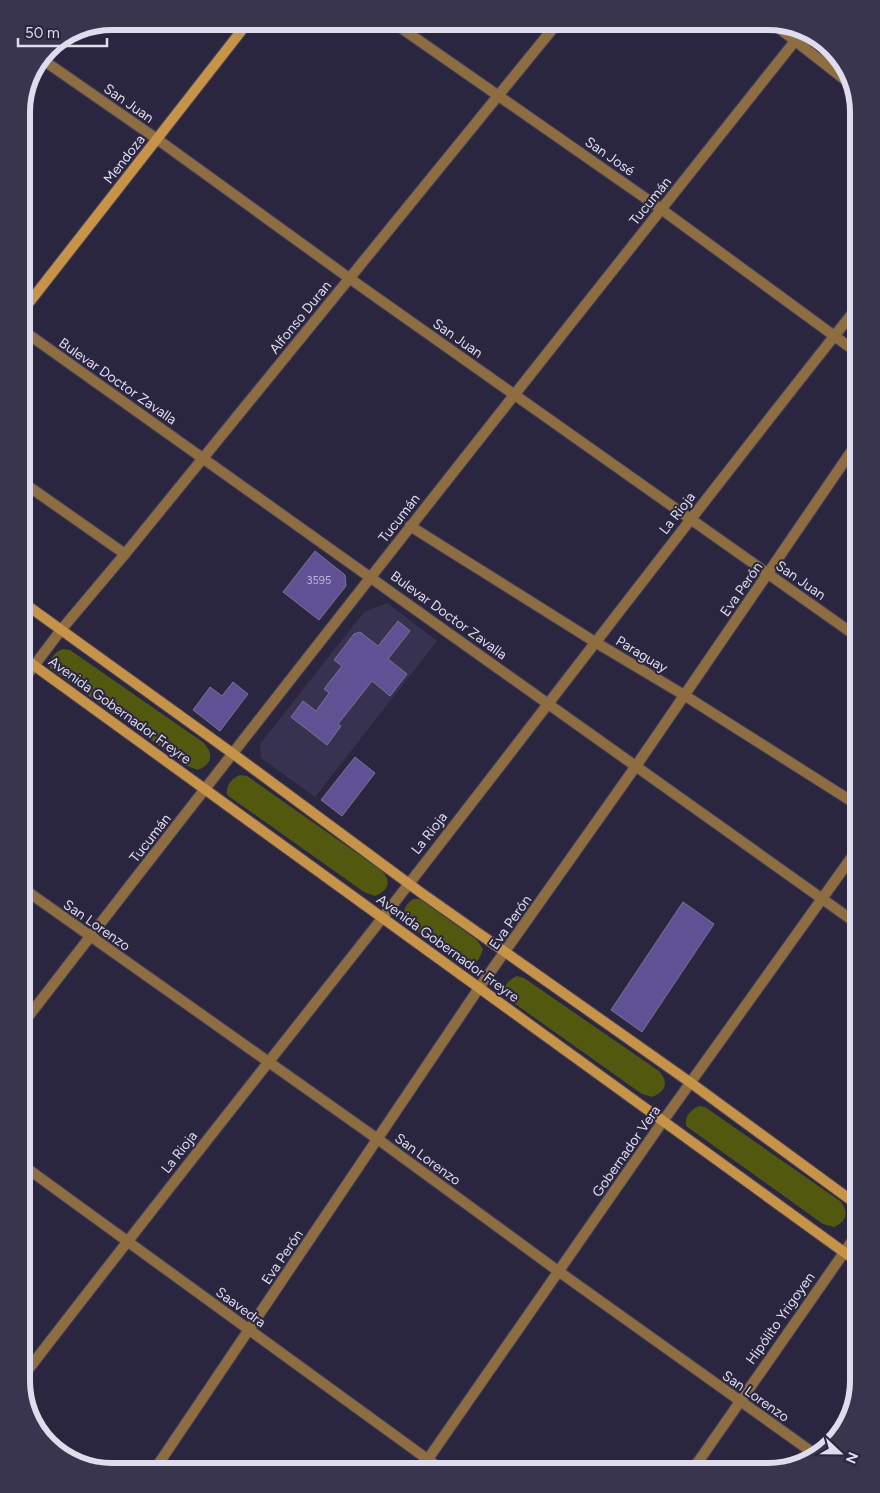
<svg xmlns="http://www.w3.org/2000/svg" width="880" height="1493" viewBox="0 0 880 1493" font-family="Figtree,sans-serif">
	<rect width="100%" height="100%" fill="#2b2640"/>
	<path fill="#383251" d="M387,603L437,641L315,797L261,758L260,744L364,612Z"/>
	<g fill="#52590f">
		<path d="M21,611C33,619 35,632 21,639Z"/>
		<path d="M63,649L70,650L204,743C214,755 212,764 198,770L187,766L50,668C49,659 54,652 63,649Z"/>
		<path d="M240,775L247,776L381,870C392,881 389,890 375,896L364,892L227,795C226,785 231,779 240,775Z"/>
		<path d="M413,899H420L477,940L483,949C480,958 478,963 468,966L460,963L407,924L403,918C403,910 406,904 413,899Z"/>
		<path d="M517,976L524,978L659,1071C669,1082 666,1092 652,1097L642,1094L504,996C503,986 508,980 517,976Z"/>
		<path d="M699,1106L705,1107L840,1201C849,1211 847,1222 834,1227L823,1224L686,1126C685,1116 690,1110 699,1106Z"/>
	</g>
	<g fill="#5f5193" stroke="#797492">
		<path d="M315,551L345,575L346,586L319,620L283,592Z"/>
		<path d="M398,621L410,631L388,659L407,674L390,696L372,681L338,724L341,726L327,745L291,717L303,701L316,711L329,693L324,689L342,666L334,660L354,634L360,632L378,646Z"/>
		<path d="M233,682L248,694L220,731L193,710L210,687L222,696Z"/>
		<path d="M355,757L375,773L342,816L321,800Z"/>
		<path d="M683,902L714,924L642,1032L611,1010Z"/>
	</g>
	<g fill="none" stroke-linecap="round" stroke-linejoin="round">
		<defs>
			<g id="street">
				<path d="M391,21L661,209L859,354"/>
				<path d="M770,21L853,86"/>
				<path d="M43,60L157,139L349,278L859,638"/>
				<path d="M21,329L859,925"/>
				<path d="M21,481L125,554"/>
				<path d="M410,526L595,642L684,695L859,806"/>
				<path d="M21,683L61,630L125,554L559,21"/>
				<path d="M21,887L379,1140L558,1271L816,1455"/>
				<path d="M21,1026C279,692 540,361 803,31"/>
				<path d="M21,1164L445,1472"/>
				<path d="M21,1379C139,1225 260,1073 380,921C540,716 697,508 859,305"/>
				<path d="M153,1472L479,988L636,766L859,440"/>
				<path d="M419,1472L663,1121L859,847"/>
				<path d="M691,1472L859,1231"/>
			</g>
			<g id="secondary">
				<path d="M21,313L249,21"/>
				<path d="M21,601L232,753L420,892L691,1083L859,1206"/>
				<path d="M21,656L859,1263"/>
			</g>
		</defs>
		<use href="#street" stroke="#48435c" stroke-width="12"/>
		<use href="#secondary" stroke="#48435c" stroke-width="12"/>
		<use href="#street" stroke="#8e6e41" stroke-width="10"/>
		<use href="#secondary" stroke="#c79346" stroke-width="10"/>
	</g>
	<g text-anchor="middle" stroke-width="4" stroke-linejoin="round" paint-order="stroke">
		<g font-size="11" fill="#beb9d6">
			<text x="319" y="584">3595</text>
		</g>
		<g font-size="14" fill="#dedced" stroke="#2b2640">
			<text transform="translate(129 103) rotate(35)" y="5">San Juan</text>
			<text transform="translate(610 156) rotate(35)" y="5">San José</text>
			<text transform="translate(124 159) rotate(-52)" y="5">Mendoza</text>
			<text transform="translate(650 201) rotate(-51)" y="5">Tucumán</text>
			<text transform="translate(300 317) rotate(-51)" y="5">Alfonso Duran</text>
			<text transform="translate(458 338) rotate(35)" y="5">San Juan</text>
			<text transform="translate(118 381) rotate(35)" y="5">Bulevar Doctor Zavalla</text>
			<text transform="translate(677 513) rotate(-52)" y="5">La Rioja</text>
			<text transform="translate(399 518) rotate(-52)" y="5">Tucumán</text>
			<text transform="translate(801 580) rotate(35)" y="5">San Juan</text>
			<text transform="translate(741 589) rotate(-55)" y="5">Eva Perón</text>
			<text transform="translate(449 615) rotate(36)" y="5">Bulevar Doctor Zavalla</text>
			<text transform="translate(642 654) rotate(31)" y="5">Paraguay</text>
			<text transform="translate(120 710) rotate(36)" y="5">Avenida Gobernador Freyre</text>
			<text transform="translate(429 833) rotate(-52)" y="5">La Rioja</text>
			<text transform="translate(150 838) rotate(-52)" y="5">Tucumán</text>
			<text transform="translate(510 922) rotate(-55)" y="5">Eva Perón</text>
			<text transform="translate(97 925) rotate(35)" y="5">San Lorenzo</text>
			<text transform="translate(448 948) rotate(36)" y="5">Avenida Gobernador Freyre</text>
			<text transform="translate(626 1151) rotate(-55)" y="5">Gobernador Vera</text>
			<text transform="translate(179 1152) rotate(-52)" y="5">La Rioja</text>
			<text transform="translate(428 1159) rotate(36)" y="5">San Lorenzo</text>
			<text transform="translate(282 1257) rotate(-56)" y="5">Eva Perón</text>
			<text transform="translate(241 1307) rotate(36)" y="5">Saavedra</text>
			<text transform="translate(780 1318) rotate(-55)" y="5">Hipólito Yrigoyen</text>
			<text transform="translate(756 1396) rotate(35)" y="5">San Lorenzo</text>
		</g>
	</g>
	<path d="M0 0H880V1493H0ZM112 30H768A82 82 0 0 1 850 112V1381A82 82 0 0 1 768 1463H112A82 82 0 0 1 30 1381V112A82 82 0 0 1 112 30Z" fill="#39354e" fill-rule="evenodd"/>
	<path fill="none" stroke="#dedced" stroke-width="6" d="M112 30H768A82 82 0 0 1 850 112V1381A82 82 0 0 1 768 1463H112A82 82 0 0 1 30 1381V112A82 82 0 0 1 112 30Z"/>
	<g transform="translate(840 1453) rotate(112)" stroke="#2b2640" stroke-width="4" paint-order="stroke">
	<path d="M0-4L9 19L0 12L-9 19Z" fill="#dedced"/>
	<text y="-8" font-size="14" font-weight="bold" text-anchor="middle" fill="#dedced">N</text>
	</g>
	<path d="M18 38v8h89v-8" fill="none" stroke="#dedced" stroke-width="2.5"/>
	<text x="25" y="38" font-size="15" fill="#dedced" stroke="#2b2640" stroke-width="4" paint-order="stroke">50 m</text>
</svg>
